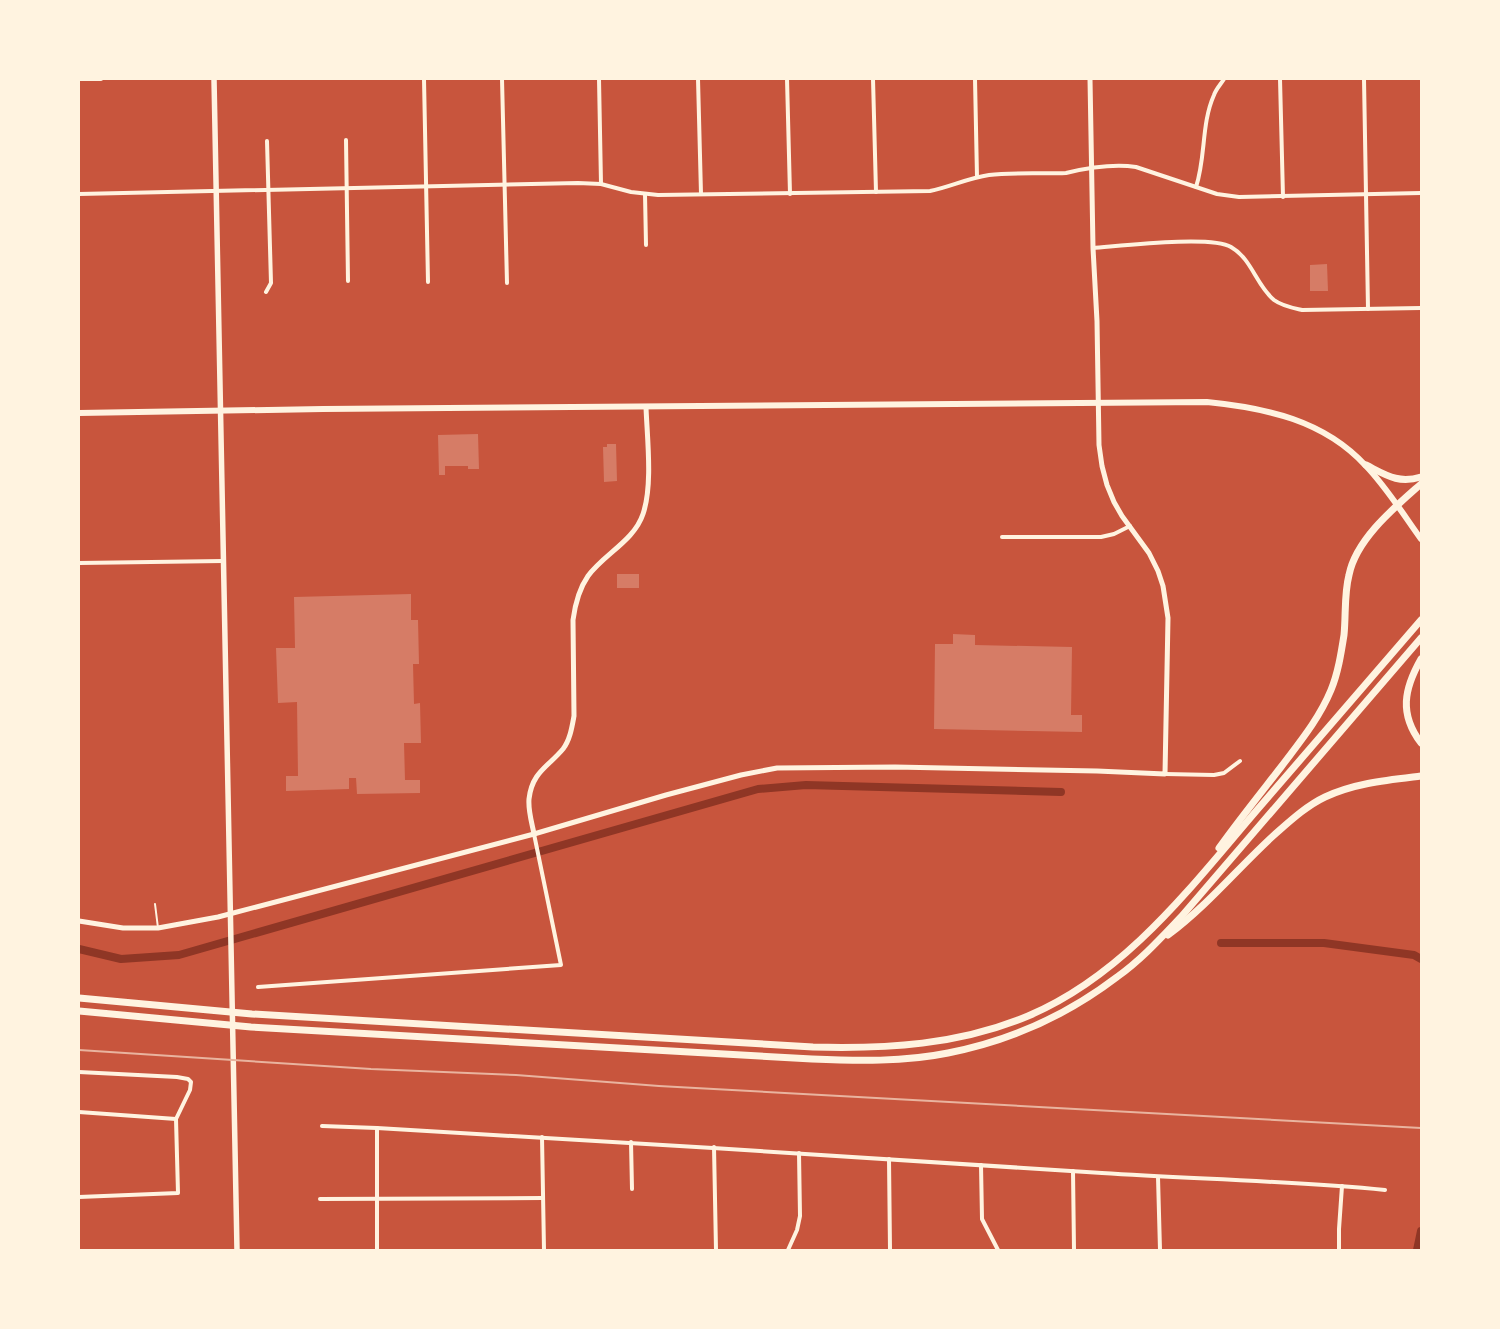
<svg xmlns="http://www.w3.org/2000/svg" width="1500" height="1329" viewBox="0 0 1500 1329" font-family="'Alegreya Sans',sans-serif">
	<rect width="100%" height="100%" fill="#c8553d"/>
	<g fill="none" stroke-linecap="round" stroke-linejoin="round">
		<g stroke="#8f3625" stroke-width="8">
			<path d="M1221,943H1324L1414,955L1421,959"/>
			<path d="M79,949L121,959L179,955L758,789L806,785L1061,792"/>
			<path d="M1417,1250L1421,1231"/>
		</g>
	</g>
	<g fill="#d67c66">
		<path d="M1327,264L1328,291H1310V265Z"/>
		<path d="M478,434L479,469H468V466H445V475H439L438,435Z"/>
		<path d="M607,444H616L617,481L604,482L603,447H607Z"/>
		<rect x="617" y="574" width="22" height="14"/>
		<path d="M411,594V620H418L419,664H413L414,704L420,703L421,743H404L405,780H420V793L357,794L356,778H349V789L286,791V776H298L297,702L278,703L276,648H295L294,597Z"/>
		<path d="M953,634L975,635V645L1072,647L1071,715H1082V732L934,729L935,644H953Z"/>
	</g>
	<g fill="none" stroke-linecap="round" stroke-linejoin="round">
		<path stroke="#fff3e0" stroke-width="2" d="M155,904L158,928"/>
		<g stroke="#fff3e0" stroke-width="4">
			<path d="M79,79H101"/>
			<path d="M424,79L428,282"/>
			<path d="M502,79L507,283"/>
			<path d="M599,79L601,184"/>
			<path d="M698,79L701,194"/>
			<path d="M787,79L790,194"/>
			<path d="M873,79L876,192"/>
			<path d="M975,79L977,177"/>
			<path d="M1280,79L1283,197"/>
			<path d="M1364,79L1368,309"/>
			<path d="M346,140L348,281"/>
			<path d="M1196,187C1206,157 1201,124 1214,95C1216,89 1221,84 1224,79"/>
			<path d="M79,194L578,183L601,184L631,192L658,195L930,191C950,187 968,178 989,175C1013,172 1042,174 1066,173C1087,168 1115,164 1136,167L1217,194L1239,197L1421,193"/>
			<path d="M645,194L646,245"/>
			<path d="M1093,248C1120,246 1211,235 1231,247C1252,259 1256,285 1274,300C1282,306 1293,308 1302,310L1421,308"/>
			<path d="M266,292L271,283L267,141"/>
			<path d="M1002,537H1101L1114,534L1130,526"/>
			<path d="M79,563L223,561"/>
			<path d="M1165,774L1214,775L1224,773L1240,761"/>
			<path d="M258,987L561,965L534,834"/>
			<path d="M79,1072L177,1077L188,1079L191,1082L190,1090L176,1119L178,1193L79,1197"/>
			<path d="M79,1112L176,1119"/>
			<path d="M322,1126L377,1128C619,1142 860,1157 1102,1173C1196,1179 1291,1181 1385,1190"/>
			<path d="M542,1137L544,1250"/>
			<path d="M631,1142L632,1189"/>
			<path d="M714,1147L716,1250"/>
			<path d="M889,1159L890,1250"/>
			<path d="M981,1165L982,1219L998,1250"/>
			<path d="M1073,1171L1074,1250"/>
			<path d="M1158,1177L1160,1250"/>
			<path d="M320,1199L543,1198"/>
			<path d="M377,1250V1128"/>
			<path d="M788,1250L797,1230L800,1216L799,1153"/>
			<path d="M1339,1250V1229L1342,1186"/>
		</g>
		<g stroke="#fff3e0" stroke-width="5">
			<path d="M534,834C532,823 528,811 529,799C532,772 548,767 563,749C570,740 572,727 574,716L573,620C575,605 579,589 588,576C604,554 634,541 643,514C653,485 647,437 646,407"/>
			<path d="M79,921L123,928H158L218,917L534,834L666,795L741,775L777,768L895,767L1097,771L1165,774L1168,618L1163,586L1158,571L1149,553L1122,516L1114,502L1107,485L1102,466L1099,445L1097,321L1093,248L1090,79"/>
		</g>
		<path stroke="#fff3e0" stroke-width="5.5" d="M214,79L237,1250"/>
		<path stroke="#fff3e0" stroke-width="6" d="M79,413L323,409L1207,402C1266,408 1324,420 1366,466C1387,488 1403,514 1421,539"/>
		<g stroke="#fff3e0" stroke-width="7">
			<path d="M1366,465C1386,475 1398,484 1421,477"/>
			<path d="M1421,659C1404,689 1399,714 1421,743"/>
			<path d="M1219,848C1239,820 1260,794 1281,767C1299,743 1319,719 1331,690C1338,673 1341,654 1344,635C1346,615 1344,594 1349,575C1356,539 1395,507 1421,484"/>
			<path d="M1168,935C1207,906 1238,868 1273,836C1289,822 1306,806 1325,797C1355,783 1388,780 1421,776"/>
			<path d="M79,998L252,1014L813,1047C887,1049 959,1045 1028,1016C1125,975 1190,888 1257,810C1312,747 1366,683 1421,620"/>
			<path d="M79,1011L251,1027L812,1059C857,1061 904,1062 948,1053C1010,1041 1067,1015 1117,977C1141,960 1161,938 1181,917L1421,638"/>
		</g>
		<path stroke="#e9b49f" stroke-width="2" d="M79,1050L371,1069L516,1075L659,1086L1421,1128"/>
	</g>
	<rect width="1500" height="1329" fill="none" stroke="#fff3e0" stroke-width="160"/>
</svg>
